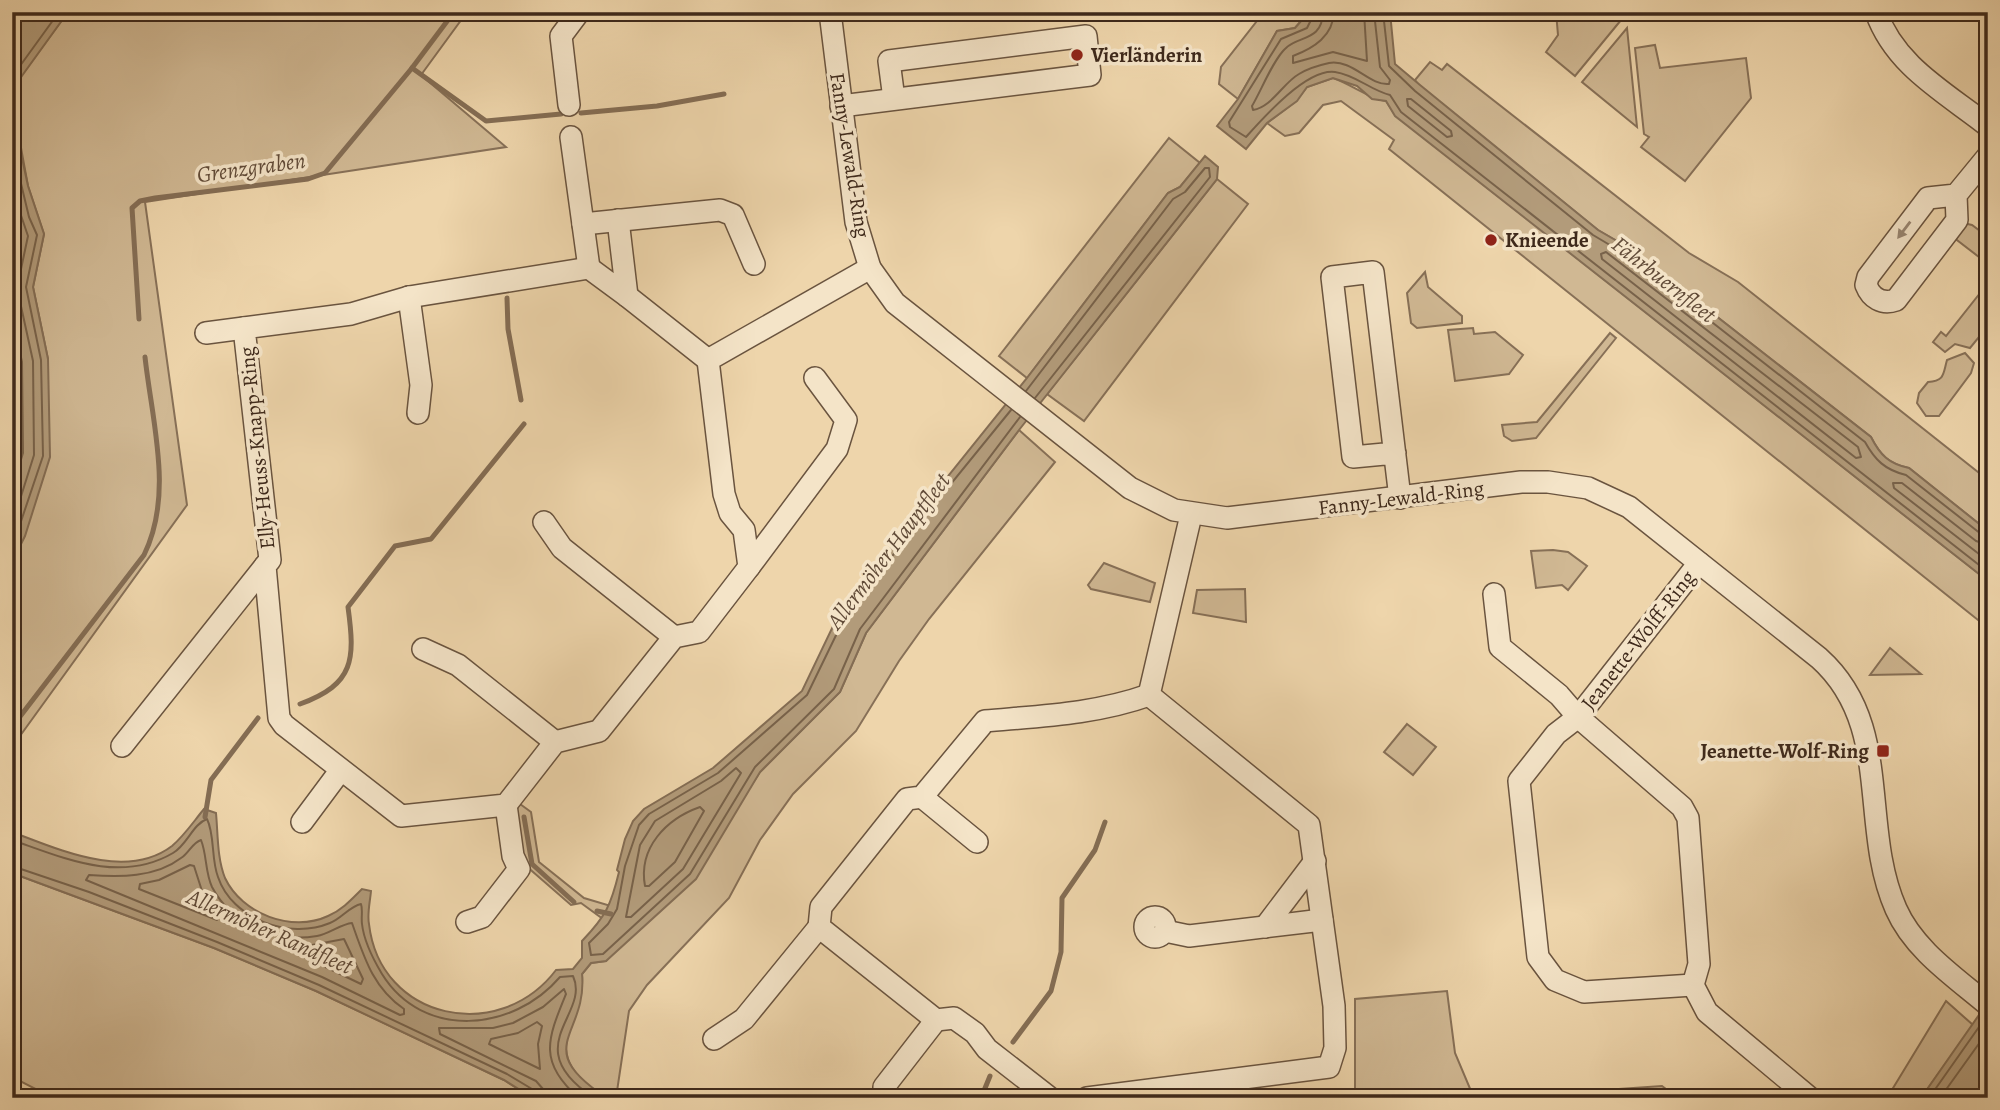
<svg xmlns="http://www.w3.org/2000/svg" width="2000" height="1110" viewBox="0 0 2000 1110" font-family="Alegreya,serif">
	<rect width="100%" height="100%" fill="#eed5ab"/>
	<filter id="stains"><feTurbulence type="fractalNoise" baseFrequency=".00286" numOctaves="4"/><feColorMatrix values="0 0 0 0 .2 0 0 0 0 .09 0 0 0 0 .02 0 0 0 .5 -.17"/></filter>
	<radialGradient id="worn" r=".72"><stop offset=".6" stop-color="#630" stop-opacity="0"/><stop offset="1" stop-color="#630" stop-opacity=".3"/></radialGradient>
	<g fill="#d0b893" stroke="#877057" stroke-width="2">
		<path d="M68,12H148L195,17L206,12H467L421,75L506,147L145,202L187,505L12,747V562L17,554L48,359L33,287L44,234L28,186L12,99L18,80Z"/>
		<path d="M1264,12H1309L1295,28L1277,31L1238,99L1219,84L1221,67Z"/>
		<path d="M1556,12H1625L1626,14L1575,76L1546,52L1558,35Z"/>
		<path d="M1627,28L1637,127L1582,82Z"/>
		<path d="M1655,45L1660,68L1746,58L1751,98L1685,181L1641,147L1649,137L1644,134L1635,48Z"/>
		<path d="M1430,62L1442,70L1447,64L1689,253L1738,282L1988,480V531L1909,468C1889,464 1880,455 1871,437L1629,248L1598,230L1419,85L1415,80Z"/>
		<path d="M1333,78C1353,85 1368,98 1386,101L1396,116L1988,581V628L1389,149L1394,140L1341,101L1323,105L1299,133L1285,136L1267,123L1296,101L1307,87Z"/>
		<path d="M1169,138L1200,163L1180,187L1168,193L1027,378L999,356Z"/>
		<path d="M1217,179L1248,204L1084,421L1047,394Z"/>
		<path d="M1963,223L1972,225L1988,237V264L1953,237Z"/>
		<path d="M1425,272L1428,287L1462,316V323L1417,328L1411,323L1407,293Z"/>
		<path d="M1988,283V326L1970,348L1955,344L1945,352L1933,342L1941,332L1946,336Z"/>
		<path d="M1473,328L1474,334L1495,332L1523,355L1509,374L1455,381L1448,330Z"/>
		<path d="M1610,333L1616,338L1536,438L1512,441L1504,436L1502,425L1537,422Z"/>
		<path d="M1965,353L1974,363L1971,373L1939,416H1926L1917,403L1919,393L1928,382C1945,381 1943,374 1947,360Z"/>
		<path d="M1019,430L1055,462L929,619L899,661L856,731L793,794L760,840L729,898L647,985L629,1011L616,1098C604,1098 595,1091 587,1084C541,1045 586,1019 582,974L591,963L606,961L616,950L732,815L760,772L840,692L866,633Z"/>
		<path d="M1553,550L1568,552L1587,566L1568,590L1562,585L1536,588L1531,551Z"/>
		<path d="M1104,563L1155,583L1150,602L1091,589L1088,585Z"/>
		<path d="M1245,589L1246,622L1193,613L1197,590Z"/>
		<path d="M1890,648L1921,674L1870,675Z"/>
		<path d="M1407,724L1436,747L1413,775L1384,752Z"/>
		<path d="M520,804L531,812L539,862L584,898L611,906L603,919L581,903L571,905L525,865L516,809Z"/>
		<path d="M12,873L214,948L316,991L504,1080L533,1098H53L12,1077Z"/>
		<path d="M1447,991L1455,1053L1474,1098H1355V999Z"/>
		<path d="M1946,1001L1973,1025L1921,1098H1887Z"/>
		<path d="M1662,1086L1678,1098H1489Z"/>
	</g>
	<g fill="#b29b7a" stroke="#846d54" stroke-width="2">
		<path d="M12,12H68L19,80L12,99Z"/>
		<path d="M1309,12H1390L1395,64L1420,85L1598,230L1629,248L1871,437C1880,455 1889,464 1909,468L1988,531V581L1395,116L1386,101L1372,99L1357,86L1333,78L1307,87L1297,101L1267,123L1246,149L1217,126L1238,99L1277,31L1295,28Z"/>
		<path d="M12,111L28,186L44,234L33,287L48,359L50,457L25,536L12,562Z"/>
		<path d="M1205,156L1218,167L1217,179L1019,430L866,633L840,692L760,772L696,879L606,961L591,963L582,974C588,1036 529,1047 607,1098H533L504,1080L316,991L214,948L12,873V832C58,849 126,881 172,846C184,836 194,821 204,809L216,813C218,834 217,858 225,878C242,914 292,933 328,916C342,910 352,899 362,889L371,891C370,902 367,914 369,924C380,1020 499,1045 556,970L573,969L582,958V941C606,916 611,905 619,872L617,870L625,839L633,821L644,809L713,768L802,691L835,622L871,572L1027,378L1168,193L1180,187Z"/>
		<path d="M1988,1002V1098H1921Z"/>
	</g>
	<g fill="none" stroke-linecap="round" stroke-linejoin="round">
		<g stroke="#78624a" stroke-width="2">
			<path d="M1315,12L1307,28L1281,39L1229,122L1230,127L1246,137C1263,118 1307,68 1335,72C1356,75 1370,90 1390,95L1401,112L1988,572"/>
			<path d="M1323,12C1322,42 1299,35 1286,48C1274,58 1261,91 1252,106L1253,110C1272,107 1283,83 1299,74C1307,69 1320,65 1329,63C1353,59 1369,86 1389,84L1390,80L1380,67L1374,12"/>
			<path d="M1334,12C1333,36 1314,48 1293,56V63L1333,52L1367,61L1364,12"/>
			<path d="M1383,12L1389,66L1415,91L1593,235L1625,254L1865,442C1875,460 1885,470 1906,475L1981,534L1988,536"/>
			<path d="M12,77L59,12"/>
			<path d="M1407,99H1411L1451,131L1452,136L1447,137L1408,106Z"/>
			<path d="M12,146L29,217L37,235L26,287L41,360L43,456L12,548"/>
			<path d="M12,189L28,236L17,288L33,361L34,455L12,525"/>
			<path d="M1606,252L1858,447L1861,457L1856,458L1602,259L1601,254Z"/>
			<path d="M12,316L22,362L23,453L12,489"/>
			<path d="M1026,391L1173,199L1185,192L1205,168H1209L1210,177L1035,398"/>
			<path d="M1011,410L876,576L841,625L807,695L718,773L649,814L639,825L625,866L617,909L608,924L589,943L591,955L603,954L690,874L755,767L834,689L860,629L1020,417"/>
			<path d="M1988,545L1976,541L1902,483H1893L1894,488L1988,561"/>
			<path d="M736,768L741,773L683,869L631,917H626L640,845L655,821L721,781Z"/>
			<path d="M700,807L704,811L675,862L649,886H645C638,848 666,819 700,807Z"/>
			<path d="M12,840C64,858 120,884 173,853C187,845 193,824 207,819C215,835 211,859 218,877C232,919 289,940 330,923C341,919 350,906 361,904C363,910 361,917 362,924C364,942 373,959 382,974C423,1040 513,1032 560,977L573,976C591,1015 516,1046 594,1098"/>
			<path d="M201,840C207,855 205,872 212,887C232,925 276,943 317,936C329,934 341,924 352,923C364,957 373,988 404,1009V1014L400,1015L322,977L86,880L89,875C119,877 155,878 181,858C189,853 192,843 201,840Z"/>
			<path d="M190,865L194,866L202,891L219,915L217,920L139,889L140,884L159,880Z"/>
			<path d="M12,866L89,892L217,942L319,985L507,1074L532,1089L535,1098"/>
			<path d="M344,939L363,979L361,984L294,952L296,948Z"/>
			<path d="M537,1022L542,1026L538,1044L540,1069L489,1044L491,1039L518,1033Z"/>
			<path d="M544,1098L543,1089L536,1081L440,1034L439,1028H493L513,1023L543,1007L564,989L566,994C548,1038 537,1062 579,1098"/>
			<path d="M1929,1098L1986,1017"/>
			<path d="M1940,1098L1988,1031"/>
		</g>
		<g stroke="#846d54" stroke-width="5">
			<path d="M412,68L486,121L561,114"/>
			<path d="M581,113L657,106L724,94"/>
			<path d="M507,298L508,329L521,400"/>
			<path d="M139,319L132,208L140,201L155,198L308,179L325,173L412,68L454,12"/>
			<path d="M300,704C355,684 355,659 348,607L395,546L431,539L524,424"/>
			<path d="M12,727L144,555C174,494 152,422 145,357"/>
			<path d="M205,817L211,780L258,718"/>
			<path d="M524,817L532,864L574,902"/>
			<path d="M597,911L611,914"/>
			<path d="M1013,1042L1051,991L1061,952L1062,898L1095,850L1105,822"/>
			<path d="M981,1098L990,1076"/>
		</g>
		<defs>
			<g id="minor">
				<path d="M830,12L856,222L870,268L895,303L1130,488L1174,510L1227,518L1521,482H1548L1588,488L1629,507L1819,658C1894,725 1859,826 1896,909C1914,950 1955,977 1988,1005"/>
				<path d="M1876,12C1895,66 1945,92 1988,126"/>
				<path d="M569,105L561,36L579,12"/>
				<path d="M841,106L1090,75L1086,36L889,61L894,99"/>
				<path d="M571,137L589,268"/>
				<path d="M1956,195L1928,198L1868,277L1866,285C1871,298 1882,305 1896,300L1957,220L1956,195L1988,156"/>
				<path d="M618,220L627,296L589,268L409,297L351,314L244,328L270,560L265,566L279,718L284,725L401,816L506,805L555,742L599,731L674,637L699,632L749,567L744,530L730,513L724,494L708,360L870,268"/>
				<path d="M583,224L720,210L733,215L754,264"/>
				<path d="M627,296L708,360"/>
				<path d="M409,297L421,385L418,413"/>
				<path d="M206,333L244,328"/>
				<path d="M1395,453L1353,457L1332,277L1373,272C1382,347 1391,422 1400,498"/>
				<path d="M544,522L562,548L674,637"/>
				<path d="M1699,563L1578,717L1682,807L1688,818L1699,964L1693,985L1707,1012L1810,1098"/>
				<path d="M749,567L837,449L846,420L815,378"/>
				<path d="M1494,594L1500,647L1559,695L1578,717L1556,734L1519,781L1538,957L1555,980L1584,992L1693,985"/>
				<path d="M423,649L458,665L555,742"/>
				<path d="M122,746L265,566"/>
				<path d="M922,797L977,842"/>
				<path d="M302,822L340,771"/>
				<circle cx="1155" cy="927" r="10"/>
				<path d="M467,922L482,917L519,869L513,856L506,805"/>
				<path d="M1265,927L1315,861"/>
				<path d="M1165,931L1189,936L1322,920"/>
				<path d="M714,1039L744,1019L819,927"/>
				<path d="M884,1087L936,1020"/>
				<path d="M1050,1098L987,1049L975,1033L954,1018L936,1020L819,927L821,907L907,799L922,797L985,721C1040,716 1096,714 1149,695"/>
				<path d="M1087,1098L1329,1067L1335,1048L1334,1006L1309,825L1149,695L1191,515"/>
			</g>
		</defs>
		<use href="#minor" stroke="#6a543f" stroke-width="24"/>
		<use href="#minor" stroke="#f4e4c8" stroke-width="21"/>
	</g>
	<defs><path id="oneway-solid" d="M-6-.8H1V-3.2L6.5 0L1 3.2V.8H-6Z" transform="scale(1.75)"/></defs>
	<use fill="#998672" href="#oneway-solid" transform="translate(1904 230) rotate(127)"/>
	<g fill="#8f2418" stroke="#f4e4c8" stroke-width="2.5">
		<circle cx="1077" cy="55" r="7"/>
		<circle cx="1491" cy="240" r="7"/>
		<rect x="1876" y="744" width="14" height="14" rx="3.5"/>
	</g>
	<g text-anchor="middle" stroke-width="7" stroke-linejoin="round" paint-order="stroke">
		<g font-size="21" font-weight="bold" fill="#3e291b" stroke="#f4e4c8" text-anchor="start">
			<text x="1091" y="62">Vierländerin</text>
			<text x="1505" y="247">Knieende</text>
			<text x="1869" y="758" text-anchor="end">Jeanette-Wolf-Ring</text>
		</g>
		<g font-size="21" fill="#3e291b" stroke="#f4e4c8">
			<text transform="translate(850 155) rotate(81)" y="7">Fanny-Lewald-Ring</text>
			<text transform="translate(257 448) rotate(-96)" y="7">Elly-Heuss-Knapp-Ring</text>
			<text transform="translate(1401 498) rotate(-7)" y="7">Fanny-Lewald-Ring</text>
			<text transform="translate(1638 640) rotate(-52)" y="7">Jeanette-Wolff-Ring</text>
		</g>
		<g font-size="23" font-style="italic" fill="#614b38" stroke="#f4e4c8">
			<text transform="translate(251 167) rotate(-8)" y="8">Grenzgraben</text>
			<text transform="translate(1664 279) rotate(38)" y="8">Fährbuernfleet</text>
			<text transform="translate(888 551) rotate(-53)" y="8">Allermöher Hauptfleet</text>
			<text transform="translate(270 931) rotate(24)" y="8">Allermöher Randfleet</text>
		</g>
	</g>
	<rect width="2000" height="1110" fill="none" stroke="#eed5ab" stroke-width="42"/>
	<rect x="14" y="14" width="1972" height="1082" fill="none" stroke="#3e291b" stroke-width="3.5"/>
	<rect x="21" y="21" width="1958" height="1068" fill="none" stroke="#3e291b" stroke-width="2"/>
	<rect width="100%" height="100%" filter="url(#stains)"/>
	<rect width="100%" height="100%" fill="url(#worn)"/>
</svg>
